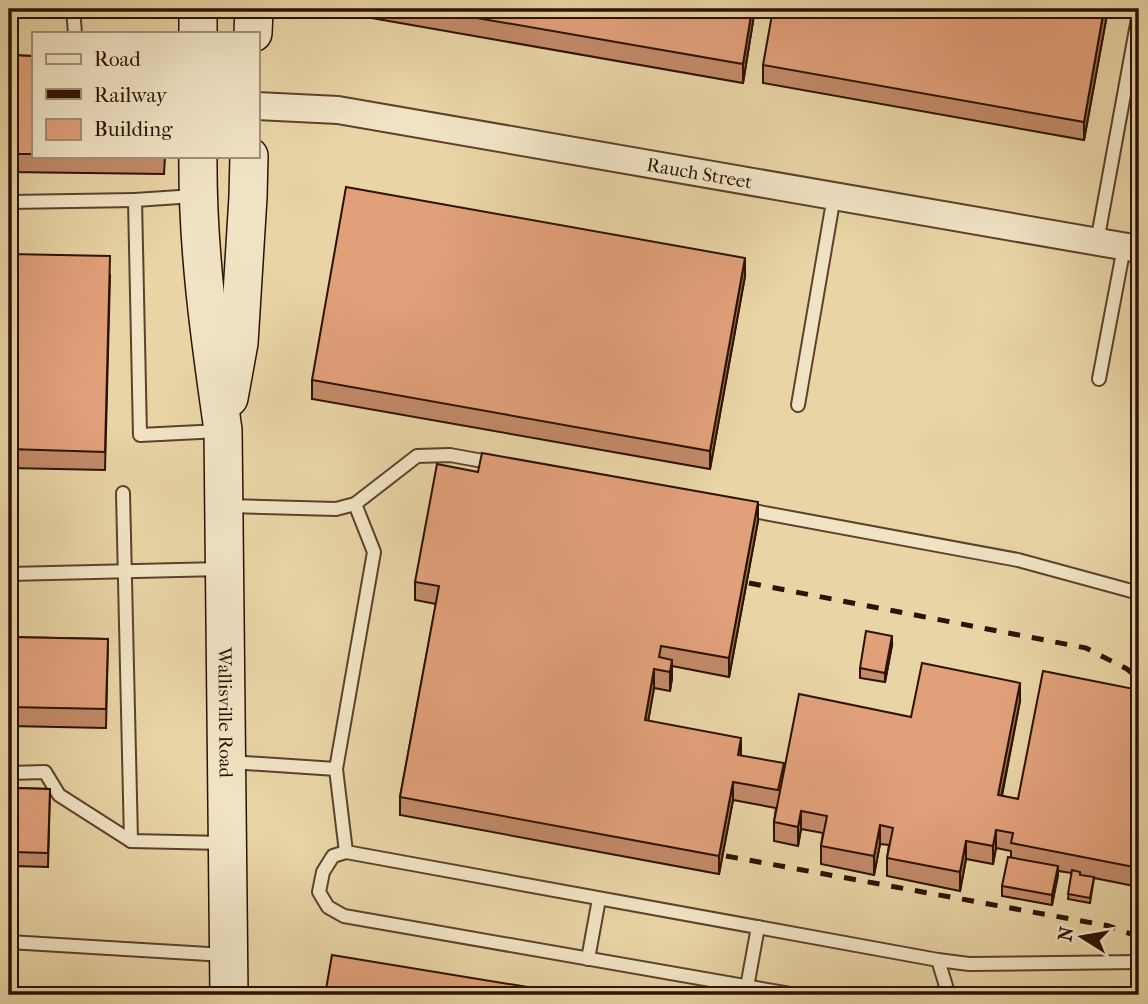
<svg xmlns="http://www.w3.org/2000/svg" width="1148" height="1004" viewBox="0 0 1148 1004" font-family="'IM FELL French Canon',serif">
	<rect width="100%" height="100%" fill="#e8d4a5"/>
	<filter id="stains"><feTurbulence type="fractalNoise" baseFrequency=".00286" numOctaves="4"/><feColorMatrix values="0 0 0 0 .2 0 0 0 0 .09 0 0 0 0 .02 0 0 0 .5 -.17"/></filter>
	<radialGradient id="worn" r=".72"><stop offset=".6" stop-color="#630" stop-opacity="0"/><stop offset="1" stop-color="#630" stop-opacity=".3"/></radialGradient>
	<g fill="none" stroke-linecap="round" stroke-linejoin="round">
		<defs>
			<g id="service">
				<path d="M73,9L75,33"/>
				<path d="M194,196L135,200L140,435L220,431"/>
				<path d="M9,202L135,200"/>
				<path d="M1097,242L1139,13"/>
				<path d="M1099,379L1124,247"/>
				<path d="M798,405L834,196"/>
				<path d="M123,493L131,841"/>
				<path d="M227,506L336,509L355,504"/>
				<path d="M743,509L1018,560L1139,593"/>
				<path d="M9,574L221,569"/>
				<path d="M230,762L336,769"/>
				<path d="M9,773L45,772L59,795L131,841L224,843"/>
				<path d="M346,852L336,769L374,552L355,504L417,456L450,455L494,463"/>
				<path d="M9,942L225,955"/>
				<path d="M588,959L599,899"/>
				<path d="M938,960L946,986L941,995"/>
				<path d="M747,987L758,927"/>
				<path d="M796,995L344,916L328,907L319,892L323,872L333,856L346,852L938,960L969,964L1139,962"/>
			</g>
			<g id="minor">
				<path id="s1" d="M257,106L338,110L1139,249"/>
			</g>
			<g id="secondary">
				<path d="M198,9V33"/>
				<path d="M253,33L254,9"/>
				<path id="s2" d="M198,156C197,248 210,340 223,430L229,995"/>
				<path d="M229,398L239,343L248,197L249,156"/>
			</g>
		</defs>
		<use href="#service" stroke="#5c422b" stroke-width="16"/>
		<use href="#minor" stroke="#5c422b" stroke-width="30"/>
		<use href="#secondary" stroke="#2d1202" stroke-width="40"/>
		<use href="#service" stroke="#f0e3c4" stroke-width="12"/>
		<use href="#minor" stroke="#f0e3c4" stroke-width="26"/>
		<use href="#secondary" stroke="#f0e3c4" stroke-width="37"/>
		<g stroke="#2d1202" stroke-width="5" stroke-dasharray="12 12" stroke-linecap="butt">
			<path d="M749,583L1086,648L1127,669L1139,679"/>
			<path d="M726,856L1109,926L1139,937"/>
		</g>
	</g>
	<g fill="#c28a69" stroke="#2d1202" stroke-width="2">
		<path d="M320,9H755L743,83Z"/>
		<path d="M1108,9L1084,140L763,83V65Z"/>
		<path d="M9,55L33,56V156H165L164,174L9,172Z"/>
		<path d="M1139,67V136L1131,135V116Z"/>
		<path d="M9,254L110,275L105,470L9,468Z"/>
		<path d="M745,276L710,469L312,399V380Z"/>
		<path d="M758,521L729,677L672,666V678L670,691L654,688L648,721L784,772L911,717L1020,701L1002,796L1018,799L1139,690V887L1094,878L1090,903L1068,899L1072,873L1058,871L1052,905L1002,896V886L1011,857V851L996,848L993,864L966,859L960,891L887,876V858L889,845L880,844L874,875L821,864V846L823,833L801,829L798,846L774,841V822L776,808L733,800L719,874L400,815V797L436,604L415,600V582Z"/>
		<path d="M9,637L108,639L106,728L9,726Z"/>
		<path d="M892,645L885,682L860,678V668Z"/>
		<path d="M15,788L50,789L48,867L13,866Z"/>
	</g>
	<g fill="#9e7055" stroke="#2d1202" stroke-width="2">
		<path d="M752,9H755L743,83V64Z"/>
		<path d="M1104,9H1108L1084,140V122Z"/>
		<path d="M745,258V276L710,469V451Z"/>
		<path d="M758,502V521L729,677V658Z"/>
		<path d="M892,636V645L885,682V673Z"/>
		<path d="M672,660V678L670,691V672Z"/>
		<path d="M654,669V688L645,739V720Z"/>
		<path d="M1020,683V701L998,813V795Z"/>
		<path d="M741,738V756L738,755Z"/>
		<path d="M733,782V800L719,874V856Z"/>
		<path d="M801,811V829L798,846V827Z"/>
		<path d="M880,825V844L874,875V856Z"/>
		<path d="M996,830V848L993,864V846Z"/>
		<path d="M966,841V859L960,891V872Z"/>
		<path d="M1058,866V876L1052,905V895Z"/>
	</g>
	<g fill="#e1a07a" stroke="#2d1202" stroke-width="2">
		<path d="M425,9H752L743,64Z"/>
		<path d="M773,9H1104L1084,122L763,65Z"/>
		<path d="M9,55L33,56V154H9Z"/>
		<path d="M1139,67V118L1131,116Z"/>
		<path d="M346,187L745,258L710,451L312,380Z"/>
		<path d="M9,254L110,256L105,452L9,449Z"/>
		<path d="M482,453L758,502L729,658L661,646L659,657L672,660L670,672L654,669L645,720L741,738L738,755L784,763L778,790L733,782L719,856L400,797L439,586L415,582L437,464L478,472Z"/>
		<path d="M866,631L892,636L885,673L860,668Z"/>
		<path d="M9,637L108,639L106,709L9,707Z"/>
		<path d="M922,663L1020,683L998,795L1018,799L1043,671L1139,690V868L1011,843L1013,833L996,830L993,846L966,841L960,872L887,858L893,828L880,825L874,856L821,846L827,816L801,811L798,827L774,822L799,694L911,717Z"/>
		<path d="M15,788L50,789L48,853L13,852Z"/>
		<path d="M1008,857L1058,866L1052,895L1002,886Z"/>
		<path d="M1072,870L1080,872V875L1094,877L1090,898L1068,894Z"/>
		<path d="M332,955L576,995H325Z"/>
	</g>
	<g text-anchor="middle" stroke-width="5" stroke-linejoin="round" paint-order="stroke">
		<g font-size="19" fill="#2d1202" stroke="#f0e3c4">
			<text dy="7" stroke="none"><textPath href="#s1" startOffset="448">Rauch Street</textPath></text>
			<text dy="7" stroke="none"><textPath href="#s2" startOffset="558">Wallisville Road</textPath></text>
		</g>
	</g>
	<rect width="1148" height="1004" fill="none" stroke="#e8d4a5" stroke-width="35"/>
	<rect x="10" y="10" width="1127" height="983" fill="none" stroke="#2d1202" stroke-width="3.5"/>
	<rect x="18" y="18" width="1113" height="969" fill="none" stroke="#2d1202" stroke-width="2"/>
	<rect x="32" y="32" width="228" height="126" fill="#f0e3c4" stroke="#a28f76" stroke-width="2"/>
	<rect x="46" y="54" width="35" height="10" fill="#f0e3c4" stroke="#a28f76" stroke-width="2"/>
	<text x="94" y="66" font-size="21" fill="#2d1202">Road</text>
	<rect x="46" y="89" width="35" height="10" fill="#2d1202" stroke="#a28f76" stroke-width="2"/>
	<text x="94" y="102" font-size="21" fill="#2d1202">Railway</text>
	<rect x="46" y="119" width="35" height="21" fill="#e1a07a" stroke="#a28f76" stroke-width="2"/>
	<text x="94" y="136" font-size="21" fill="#2d1202">Building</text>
	<g transform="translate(1082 937) rotate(281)" stroke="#f0e3c4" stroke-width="5" paint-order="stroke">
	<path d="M0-5L12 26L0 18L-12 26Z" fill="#2d1202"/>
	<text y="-10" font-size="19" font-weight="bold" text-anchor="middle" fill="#2d1202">N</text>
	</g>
	<rect width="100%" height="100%" filter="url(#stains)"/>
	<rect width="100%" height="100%" fill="url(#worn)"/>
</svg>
